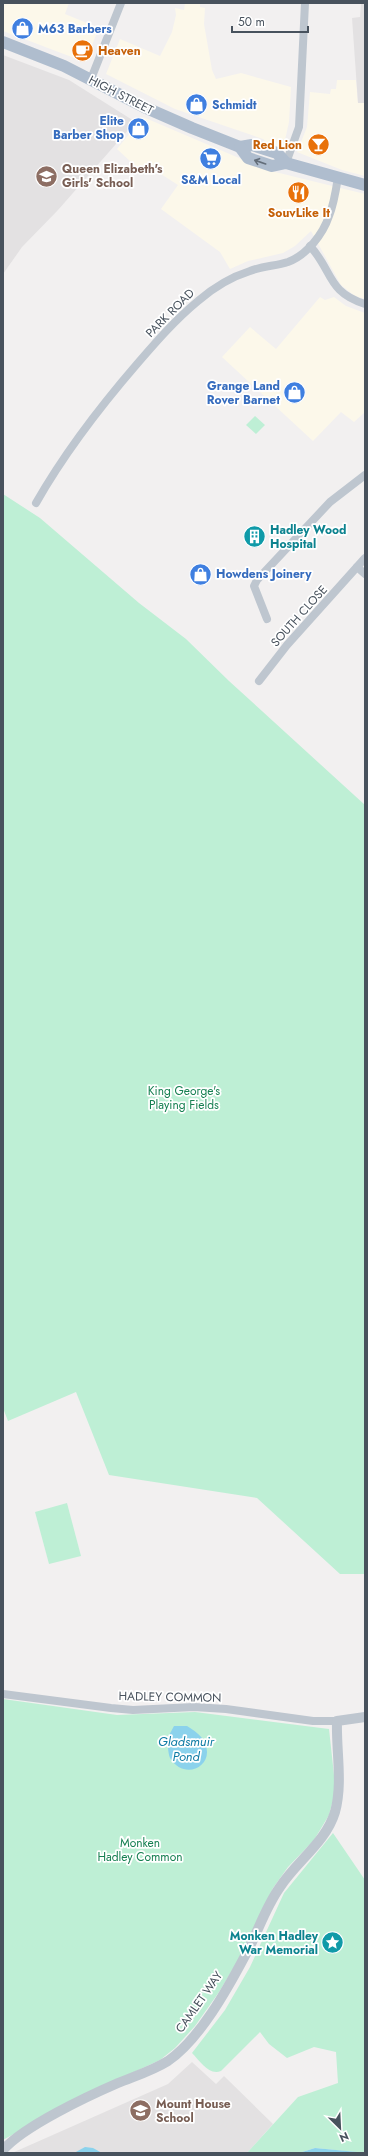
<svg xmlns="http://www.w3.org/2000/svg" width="368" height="2156" viewBox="0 0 368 2156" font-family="Jost,sans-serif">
	<rect width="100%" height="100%" fill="#f2f0f0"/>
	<g fill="#fcf8ea">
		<path d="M3,3H69L65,14L99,28L85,62L3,31Z"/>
		<path d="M185,3H200V7L205,8L204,24L212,70L216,79L241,73L291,87L289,122L283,149L269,144L263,139L175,109L106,74L120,39L160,56L172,32L176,15L175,8L184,10Z"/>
		<path d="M337,80H356L358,103H365V176L342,170L297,152L307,127L310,92L330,94L331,89H336Z"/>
		<path d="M143,117L267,170L365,194V299L355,296L341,285L311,231L295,246L283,253L248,261L230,269L220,252L161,209L178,185L150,167L144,174L117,149Z"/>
		<path d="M320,297L325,300L334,297L346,306L365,313V412L354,422L341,412L313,441L222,357L250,327L276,349Z"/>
	</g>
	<g fill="#e3e1e2">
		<path d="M361,3H365V103H358L352,18L360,17Z"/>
		<path d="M3,55L69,80L134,121L130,128L58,210L22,247L3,274Z"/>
		<path d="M192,2062L216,2084L224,2076L273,2124L247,2153H12L168,2084Z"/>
	</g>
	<g fill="#beefd5">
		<path d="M255,416L265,425L256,434L246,425Z"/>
		<path d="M3,494L40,518L139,603L186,639L229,681L365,805V1574H340L257,1498L109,1475L76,1392L8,1421L3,1408Z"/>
		<path d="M67,1503L81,1556L49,1564L35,1512Z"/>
		<path d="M3,1699L117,1715L195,1712L329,1729L334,1775V1796L329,1815L314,1840L288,1867L273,1888L242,1954L219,1992L195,2026L175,2048L160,2060L80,2097L3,2140Z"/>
		<path d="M333,1833L365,1880V2153L315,2148L299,2153H247L298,2097L338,2083L336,2052L314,2047L287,2058L269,2044L260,2032L221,2071C209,2076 200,2061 192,2053L225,2010L250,1967L284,1893Z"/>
	</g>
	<g fill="#8bd2ec">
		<path d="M174,1726H187C192,1729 198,1733 202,1738C220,1764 185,1783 170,1758C168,1753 168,1745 167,1739Z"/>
		<path d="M85,2147L93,2148L102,2153H74Z"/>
		<path d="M315,2148L357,2152L359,2153H299Z"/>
	</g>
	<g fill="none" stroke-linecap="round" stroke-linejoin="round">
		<g stroke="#bec6cf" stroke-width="8">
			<path d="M91,79L121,3"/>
			<path d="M286,163L299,127L305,3"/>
			<path d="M310,246C333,271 327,292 365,304"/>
			<path d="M36,503C65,452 99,408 137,364C156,342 175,320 198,301C213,288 231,277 250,271C262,266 276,266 288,262C307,255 323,234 329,216C334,204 336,190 338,177"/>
			<path d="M357,567L365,574"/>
			<path d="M267,619L254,586L257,580L330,502L365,475"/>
			<path d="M259,681L287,645L365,558"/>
			<path d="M3,1694L111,1708L133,1710L194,1707L226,1709L313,1721H337"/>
		</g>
		<path stroke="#bec6cf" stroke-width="10" d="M3,2150C24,2126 88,2096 118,2083C135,2076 152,2071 168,2061C200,2039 228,1988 246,1954C258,1932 265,1908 280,1887C297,1861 326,1842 335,1812C343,1783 336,1751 337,1721L365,1717"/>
		<g stroke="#afbdce" stroke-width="12">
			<path d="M3,42L64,66L144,107L192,128L240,147L252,145L277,153L286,163"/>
			<path d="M240,147L248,158L272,166L286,163L365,185"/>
		</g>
	</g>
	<defs><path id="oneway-shaft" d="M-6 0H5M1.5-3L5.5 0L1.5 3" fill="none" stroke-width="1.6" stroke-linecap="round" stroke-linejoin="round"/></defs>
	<use stroke="#626d79" href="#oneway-shaft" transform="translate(260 162) rotate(-161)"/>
	<defs>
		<symbol id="shop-disc" viewBox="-11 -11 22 22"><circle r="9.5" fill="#3f7fe0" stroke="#fff"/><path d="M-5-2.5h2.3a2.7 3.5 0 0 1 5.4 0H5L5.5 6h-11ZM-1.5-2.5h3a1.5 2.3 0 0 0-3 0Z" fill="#fff"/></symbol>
		<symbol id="cafe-disc" viewBox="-11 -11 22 22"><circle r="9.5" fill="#e8710a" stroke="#fff"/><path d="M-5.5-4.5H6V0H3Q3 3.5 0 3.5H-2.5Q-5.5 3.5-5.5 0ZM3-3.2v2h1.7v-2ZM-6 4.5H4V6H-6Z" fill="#fff"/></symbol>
		<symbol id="bar-disc" viewBox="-11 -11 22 22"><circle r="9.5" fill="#e8710a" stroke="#fff"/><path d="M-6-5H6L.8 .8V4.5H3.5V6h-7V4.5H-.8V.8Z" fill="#fff"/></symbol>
		<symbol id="supermarket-disc" viewBox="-11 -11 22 22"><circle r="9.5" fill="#3f7fe0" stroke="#fff"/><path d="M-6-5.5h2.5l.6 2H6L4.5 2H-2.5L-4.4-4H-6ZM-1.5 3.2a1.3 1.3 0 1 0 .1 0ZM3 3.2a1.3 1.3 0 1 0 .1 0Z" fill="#fff"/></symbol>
		<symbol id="school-disc" viewBox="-11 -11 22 22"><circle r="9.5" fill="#8d6e63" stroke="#fff"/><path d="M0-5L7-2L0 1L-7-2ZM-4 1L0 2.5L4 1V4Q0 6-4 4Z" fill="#fff"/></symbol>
		<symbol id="restaurant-disc" viewBox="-11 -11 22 22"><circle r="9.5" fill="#e8710a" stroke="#fff"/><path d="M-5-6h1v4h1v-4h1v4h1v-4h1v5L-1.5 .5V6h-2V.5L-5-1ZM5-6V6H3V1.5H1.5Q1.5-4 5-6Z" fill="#fff"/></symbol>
		<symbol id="building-disc" viewBox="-11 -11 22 22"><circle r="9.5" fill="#0f9aa8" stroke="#fff"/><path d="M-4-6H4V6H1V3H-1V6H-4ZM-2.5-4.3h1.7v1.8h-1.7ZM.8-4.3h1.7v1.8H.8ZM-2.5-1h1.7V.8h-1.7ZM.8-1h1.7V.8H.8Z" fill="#fff"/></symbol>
		<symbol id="sight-disc" viewBox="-11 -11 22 22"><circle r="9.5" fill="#0f9aa8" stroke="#fff"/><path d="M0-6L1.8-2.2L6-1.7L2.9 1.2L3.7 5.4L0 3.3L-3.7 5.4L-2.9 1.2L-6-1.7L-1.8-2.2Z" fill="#fff"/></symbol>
	</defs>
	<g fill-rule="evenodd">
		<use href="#shop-disc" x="10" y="16" width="25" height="25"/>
		<use href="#cafe-disc" x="70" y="38" width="25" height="25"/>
		<use href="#shop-disc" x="184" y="92" width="25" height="25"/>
		<use href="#shop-disc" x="126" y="116" width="25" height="25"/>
		<use href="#bar-disc" x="306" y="132" width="25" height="25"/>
		<use href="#supermarket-disc" x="198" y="146" width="25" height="25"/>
		<use href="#school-disc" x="34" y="164" width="25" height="25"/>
		<use href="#restaurant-disc" x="286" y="180" width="25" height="25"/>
		<use href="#shop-disc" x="282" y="380" width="25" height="25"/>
		<use href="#building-disc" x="242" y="524" width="25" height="25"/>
		<use href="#shop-disc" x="188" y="562" width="25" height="25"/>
		<use href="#sight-disc" x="320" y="1930" width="25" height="25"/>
		<use href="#school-disc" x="128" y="2098" width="25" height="25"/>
	</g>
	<g text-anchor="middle" stroke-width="3.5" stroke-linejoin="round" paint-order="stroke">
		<g font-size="12" font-weight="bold" fill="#366cbe" stroke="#fff" text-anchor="start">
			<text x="38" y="33">M63 Barbers</text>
			<text x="212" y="109">Schmidt</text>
			<text x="124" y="125" text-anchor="end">Elite<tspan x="124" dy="14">Barber Shop</tspan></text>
			<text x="211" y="184" text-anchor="middle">S&amp;M Local</text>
			<text x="280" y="390" text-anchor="end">Grange Land<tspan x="280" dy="14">Rover Barnet</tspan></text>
			<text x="216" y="578">Howdens Joinery</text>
		</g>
		<g font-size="12" font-weight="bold" fill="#c56008" stroke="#fff" text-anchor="start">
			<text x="98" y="55">Heaven</text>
			<text x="302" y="149" text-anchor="end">Red Lion</text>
			<text x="299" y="217" text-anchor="middle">SouvLike It</text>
		</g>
		<g font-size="12" fill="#48525d" stroke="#fff">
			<text transform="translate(121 95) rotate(27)" y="4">HIGH STREET</text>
			<text transform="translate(170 313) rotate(-45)" y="4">PARK ROAD</text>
			<text transform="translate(299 616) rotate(-48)" y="4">SOUTH CLOSE</text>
			<text transform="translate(170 1697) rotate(1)" y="4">HADLEY COMMON</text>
			<text transform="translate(199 2002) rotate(-55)" y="4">CAMLET WAY</text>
		</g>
		<g font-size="12" font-weight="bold" fill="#785e54" stroke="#fff" text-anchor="start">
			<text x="62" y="173">Queen Elizabeth's<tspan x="62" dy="14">Girls' School</tspan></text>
			<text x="156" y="2108">Mount House<tspan x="156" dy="14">School</tspan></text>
		</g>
		<g font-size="12" font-weight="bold" fill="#0d838f" stroke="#fff" text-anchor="start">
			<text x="270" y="534">Hadley Wood<tspan x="270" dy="14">Hospital</tspan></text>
			<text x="318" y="1940" text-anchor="end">Monken Hadley<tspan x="318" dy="14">War Memorial</tspan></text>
		</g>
		<g font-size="12" fill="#178052" stroke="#fff">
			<text x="184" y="1095">King George's<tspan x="184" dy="14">Playing Fields</tspan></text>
			<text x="140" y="1847">Monken<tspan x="140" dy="14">Hadley Common</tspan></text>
		</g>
		<g font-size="13" font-style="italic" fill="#0c7aa4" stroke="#fff">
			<text x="186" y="1746">Gladsmuir<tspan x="186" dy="15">Pond</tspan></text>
		</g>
	</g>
	<rect width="368" height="2156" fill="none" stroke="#48525d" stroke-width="8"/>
	<g transform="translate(340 2128) rotate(156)" stroke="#ffffff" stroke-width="3" paint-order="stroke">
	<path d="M0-3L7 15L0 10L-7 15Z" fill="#48525d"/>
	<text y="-6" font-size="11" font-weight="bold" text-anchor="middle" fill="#48525d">N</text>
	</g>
	<path d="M232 26v6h76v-6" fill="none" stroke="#48525d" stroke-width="2"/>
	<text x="238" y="26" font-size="12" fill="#48525d" stroke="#ffffff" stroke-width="3" paint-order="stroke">50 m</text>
</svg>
